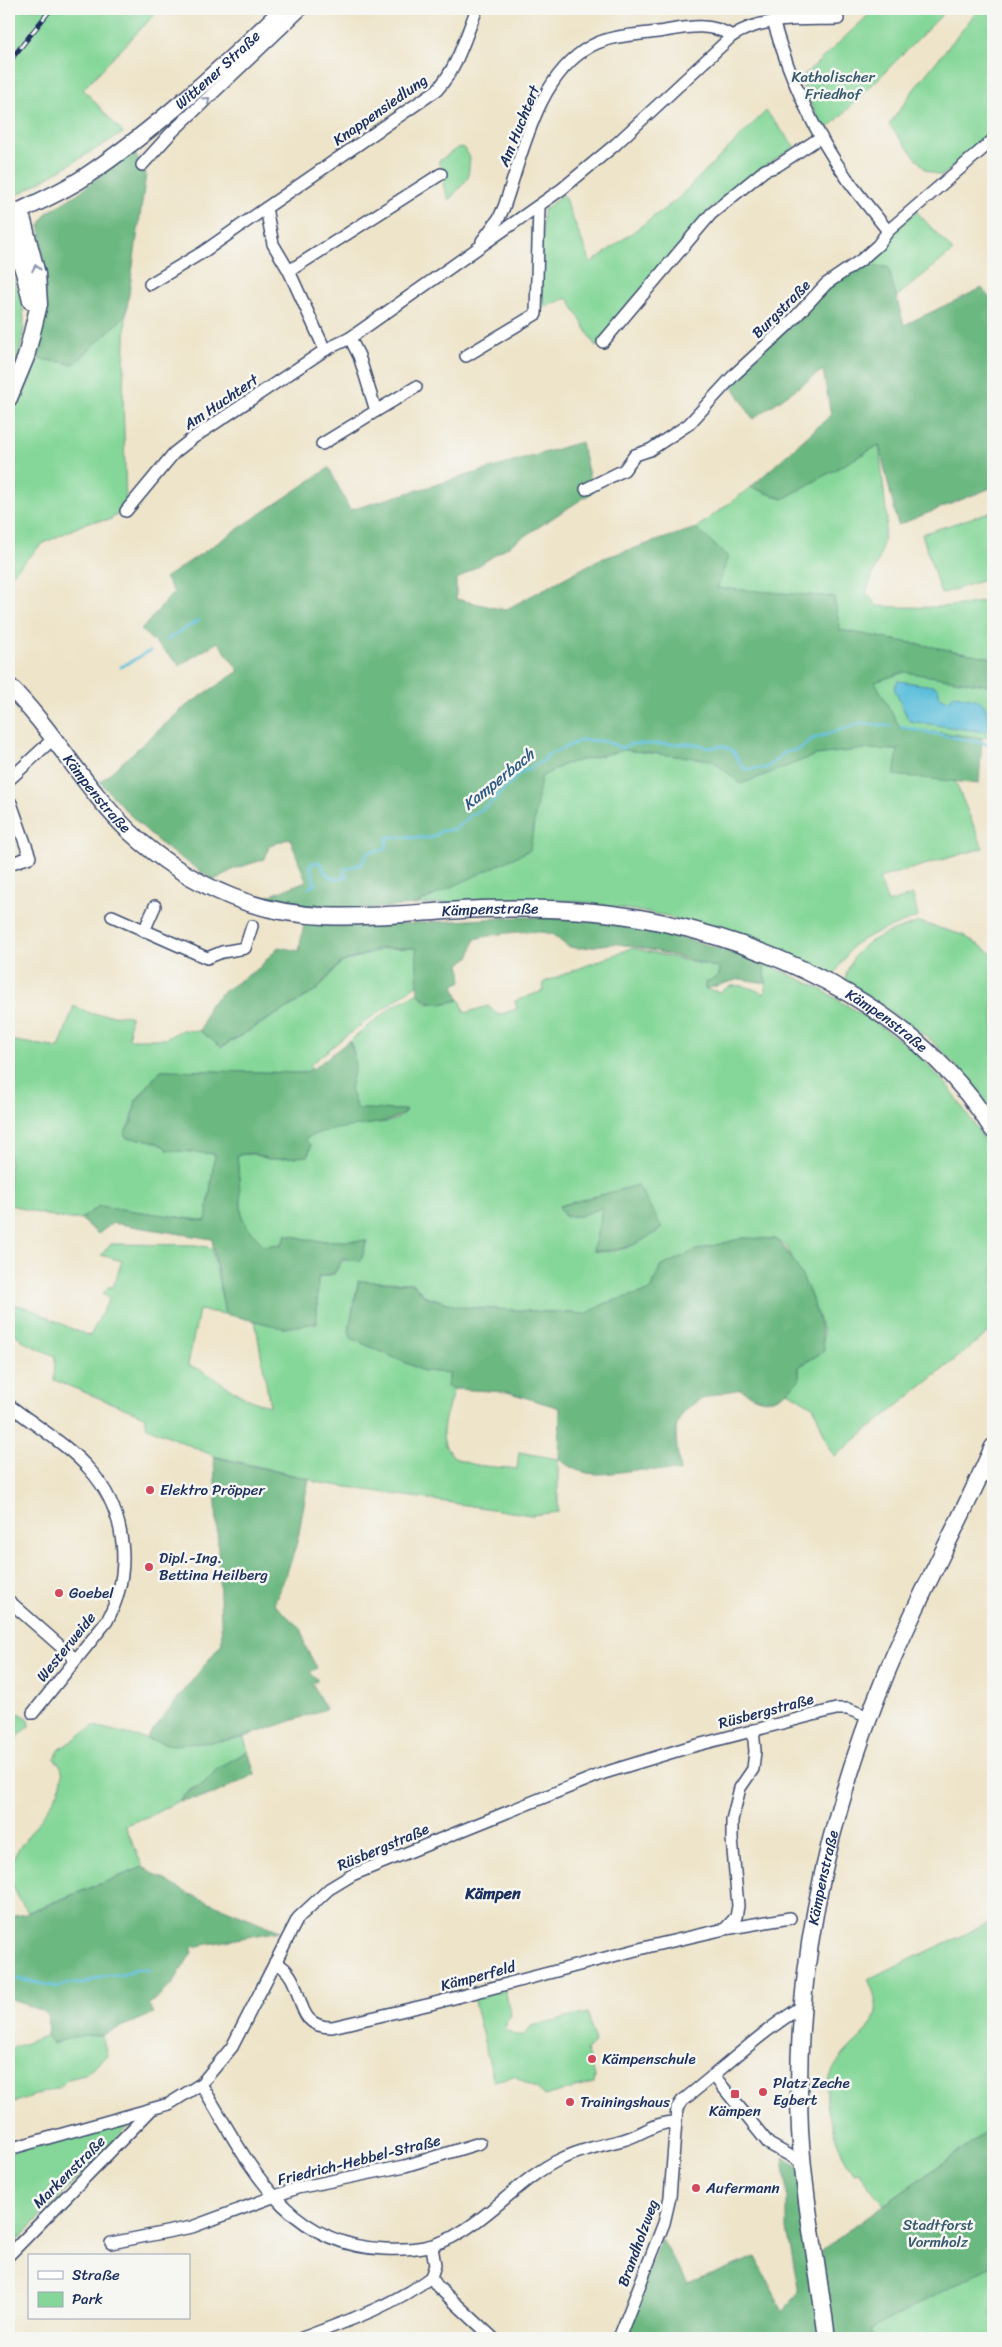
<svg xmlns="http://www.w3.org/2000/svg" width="1002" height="2347" viewBox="0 0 1002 2347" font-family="Sriracha,sans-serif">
	<rect width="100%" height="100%" fill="#f6f6f2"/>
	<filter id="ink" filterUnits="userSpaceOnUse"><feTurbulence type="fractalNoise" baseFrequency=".02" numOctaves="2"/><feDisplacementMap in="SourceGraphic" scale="10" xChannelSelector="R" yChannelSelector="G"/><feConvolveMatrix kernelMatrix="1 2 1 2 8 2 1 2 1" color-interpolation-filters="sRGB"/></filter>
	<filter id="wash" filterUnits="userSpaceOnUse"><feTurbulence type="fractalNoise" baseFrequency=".0096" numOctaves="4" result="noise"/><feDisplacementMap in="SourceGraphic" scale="20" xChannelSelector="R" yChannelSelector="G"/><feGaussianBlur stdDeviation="1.12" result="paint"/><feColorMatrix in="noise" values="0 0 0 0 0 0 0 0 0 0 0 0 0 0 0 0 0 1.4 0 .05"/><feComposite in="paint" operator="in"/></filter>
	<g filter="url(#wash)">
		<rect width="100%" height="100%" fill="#eee4c9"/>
		<g fill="#85d799" stroke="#50837c" fill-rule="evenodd">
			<path d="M9,9H160L83,89L123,133L9,200Z"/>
			<path d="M776,9H864L844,14L779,15Z"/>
			<path d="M875,9H948L824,133L800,79Z"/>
			<path d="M979,9H993V122L981,143L942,176L926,170L889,125L914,89Z"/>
			<path d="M766,111L795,147L763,167L710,209L596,347L568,298L541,308L543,211L563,194L591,263L675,201Z"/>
			<path d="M463,147L470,157L468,178L449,200L443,185L446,176L438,162L457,148Z"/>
			<path d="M916,211L953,251L896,297L888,267L856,266Z"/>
			<path d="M9,271C33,309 24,345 9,385Z"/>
			<path d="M126,315L123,393L126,509L109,520L88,522L42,544L9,577V416L18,404L39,359L74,364Z"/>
			<path d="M879,445L887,520L880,556L866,592L877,606C915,608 957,609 993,599V658L840,630L834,597L716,588L696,528L751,487L783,499Z"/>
			<path d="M993,511V577L941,594L922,534Z"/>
			<path d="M904,672L993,686V736L982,738L900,728L875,682Z"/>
			<path d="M864,749L899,750L894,775L955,781L983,848L879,878L888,903L913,895L918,917L873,934L853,945L834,975L809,964L663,915L574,901L504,900L414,905L529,850L541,777L565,764L624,750L713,760L741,784L816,755Z"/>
			<path d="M919,922L963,935L993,954V1111L970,1080L931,1040L845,980C853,939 884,935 919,922Z"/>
			<path d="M416,948L419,983L343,1038L310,1065L313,1069L303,1073L161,1070L136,1100L131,1122L124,1133L127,1138C139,1139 159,1139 167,1150L215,1154L206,1221L99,1206C93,1210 85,1218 79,1219C62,1221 25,1210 9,1204V1040L59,1048L74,1006L92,1014L130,1016L129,1039H165L182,1030L200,1031L222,1047L316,991L341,963L382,949Z"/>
			<path d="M632,948L719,968V976L705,983V989L721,992C734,980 750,987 764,994L766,983L764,963L819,988L877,1024L912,1049L947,1085L980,1133L993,1159V1329L835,1456L830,1450L814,1407L788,1391L799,1380V1367L824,1351L823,1331L811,1296L787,1247L776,1239L743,1238L694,1251L660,1267L651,1290L606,1303L586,1314L460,1307L424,1295L413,1283L358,1281L349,1329L351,1338L423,1371L450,1373L447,1387L454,1389C450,1402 444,1418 443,1431C442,1470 487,1465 517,1469L519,1452L558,1459V1512L531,1515L315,1482L310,1479L214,1456L147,1427L144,1416L54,1380L55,1356L26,1343L9,1329V1303C40,1309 60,1326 90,1336L109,1299L103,1294L108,1287H113L122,1261L101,1255L111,1244L196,1245L212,1248L225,1314L199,1310L188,1365C219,1375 236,1400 270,1406L255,1320L283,1328L317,1323L318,1278L334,1274L343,1260L361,1261L367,1241H315L286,1234L282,1244L265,1246L250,1231L242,1217L237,1155L253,1154L268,1159L308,1156L311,1145L305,1139C318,1131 336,1128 351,1125C369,1121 396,1128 406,1110L357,1109L350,1089L355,1068L354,1051L350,1041L393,1006L418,993L426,1002L442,1004L460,1000L465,1013L488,1006L498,1015L517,1009L515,1001L543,991L544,982ZM638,1185L662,1228C640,1243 620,1255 593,1251L603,1207L580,1216L565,1217L559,1206Z"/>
			<path d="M9,1708L28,1718L29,1726L9,1745Z"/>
			<path d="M94,1726L172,1745L244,1738L248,1751L217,1769L203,1784L191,1789L178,1801L152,1815L125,1825L143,1867L28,1912C20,1901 8,1882 10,1867C13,1843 87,1781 54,1759L60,1749Z"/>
			<path d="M993,1921V2127L884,2205L858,2172L853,2173C846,2164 843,2154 838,2143C825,2110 819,2083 844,2054C854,2042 871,2031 875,2016C879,2003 873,1991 868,1979Z"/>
			<path d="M505,1990L511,2015L507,2021L505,2029L514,2035H525L531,2026L588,2013L595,2043L586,2050L595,2076L594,2083L544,2096L538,2089L514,2076L494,2081L473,1998Z"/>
			<path d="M91,2035H102L107,2056L85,2075L68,2079L60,2087L9,2104V2049L46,2036L53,2044L73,2037Z"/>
			<path d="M123,2124L126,2125V2129L9,2249V2152Z"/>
			<path d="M993,2265V2338H874L870,2330Z"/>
		</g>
		<g fill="#6cb881" stroke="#447470">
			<path d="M133,150L146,174L126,315L74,364L39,359L45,286L40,225L47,213L77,194Z"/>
			<path d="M856,266L888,267L904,325L982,288L993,303V487L898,525L879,445L783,499L751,487L831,415L823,370L753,419L731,383L828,285Z"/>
			<path d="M581,442L593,492L456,580V599L505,610L598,560L696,528L728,557L717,588L834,597L840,630L993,658V686L904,672L875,682L900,728L982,738L979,784L894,775L898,750L864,749L816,755L741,784L712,760L624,750L565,764L541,777L530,850L414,905L368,909L299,910L259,900L306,881L290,838L269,846L265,859L234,869L214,880L163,846L130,815L100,782L186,706L239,671L218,642L180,665L141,630L174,592L165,578L329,468L350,510Z"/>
			<path d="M520,917C608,919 681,934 764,963L766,983L740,979L705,989V983L719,976V968C687,959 652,949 619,944C602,942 586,951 570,947C563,945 558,937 551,934C532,928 494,934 475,939L470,956L460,964L462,981L454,985L459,1000C442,1004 431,1007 418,993L416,948H382L340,963L315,991L221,1047L200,1031L209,1005L224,991L259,968L278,947L299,951L304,924L349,927Z"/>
			<path d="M349,1041L353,1051L355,1068L350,1089L357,1109L406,1110C391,1130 331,1122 305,1139L311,1145L308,1156L269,1159L253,1153L237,1155L242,1217L250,1231L265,1246L282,1244L286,1235L315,1241H366L361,1261L342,1259L334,1273L318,1277L316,1323L284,1328L225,1314L212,1239L113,1223L98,1234L81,1219L99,1206L206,1221L215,1154L167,1150C160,1139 139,1139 127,1138L124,1133L132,1122L136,1101L161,1070L303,1073L313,1069Z"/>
			<path d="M638,1185L662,1228C637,1245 624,1251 593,1251L603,1207L580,1216H565L559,1206Z"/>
			<path d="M743,1238L776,1239C801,1261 822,1318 824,1351L799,1366V1380C779,1401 765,1407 741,1389C718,1393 686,1398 677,1425C674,1434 679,1461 680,1472C668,1471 656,1470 644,1470C611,1470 589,1484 559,1459L560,1408L507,1392L454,1389L447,1387L450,1373L424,1371L351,1338L349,1329L359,1281L414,1284L424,1296L460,1307L586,1314L606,1303L651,1290L660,1267L694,1251Z"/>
			<path d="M214,1457L309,1479C305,1497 302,1515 299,1533C294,1558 283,1581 274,1604L302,1630L305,1646L317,1668L310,1672L318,1680L312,1684L326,1709L244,1737L214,1742L172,1745L146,1739L222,1643Z"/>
			<path d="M248,1751L255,1774L210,1796L179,1801L191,1790L203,1784L217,1769Z"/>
			<path d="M143,1867L187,1893L280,1931L192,1947V1952L172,1985L148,2005L154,2013L102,2035L73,2037L53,2043L46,2036L49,2028L48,2016L42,2011L9,1998V1917L25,1914Z"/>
			<path d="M993,2127V2265L870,2330L873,2338H833L822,2250Z"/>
			<path d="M783,2157L798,2166L824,2338H623L661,2238L688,2284L755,2257L783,2311L799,2293L787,2229V2187Z"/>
		</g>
		<path fill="#5dbfdb" stroke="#3c779c" d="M898,681L933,686L938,688L940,698L950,700L953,695C982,700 986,697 989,728L985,732L909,721L894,688Z"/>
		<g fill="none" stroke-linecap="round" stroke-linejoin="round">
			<g stroke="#5dbfdb" stroke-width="3">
				<path d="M167,640L199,620"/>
				<path d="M121,667L150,651"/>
				<path d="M901,727L993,745"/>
				<path d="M309,888L315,884L310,866L314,862H319C325,872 331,885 347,876L344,873L345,869L362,864L368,852L386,849L387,837L432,838L441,831L455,829L471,815L486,807L519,774L543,761L548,755L582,740L604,741L622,748L630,744H697L709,748L723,746L733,751L744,769L767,768L785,752L800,749L812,739L860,723L891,726"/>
				<path d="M18,1979L58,1987L70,1983L82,1984L105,1975H121L137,1969L149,1970"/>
			</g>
		</g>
	</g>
	<g filter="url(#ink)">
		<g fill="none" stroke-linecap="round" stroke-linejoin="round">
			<defs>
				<g id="street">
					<path d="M773,21C789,75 813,131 846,177C859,196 874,213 888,231"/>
					<path d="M142,165L171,133L302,9"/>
					<path d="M482,241L499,218L504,207C523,153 537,76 591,46C611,35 636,35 658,32C684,28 708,21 732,36C763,16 803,20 838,19"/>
					<path d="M289,271L441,174"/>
					<path d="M150,284L203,252L266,208"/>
					<path d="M350,338L359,356L376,411L416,387"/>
					<path d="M603,342L711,214L765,170L777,166L821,137"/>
					<path d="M325,350L289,271L273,244L266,208L437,90C458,67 465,37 477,9"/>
					<path d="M466,356L536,314L539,207"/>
					<path d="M322,444L376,411"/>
					<path d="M586,489L624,470L635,455L650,450L689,424L735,374L788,325L826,284L861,260L878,245L888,231L993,140"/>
					<path d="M126,511L174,453L193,438L325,350L350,338L562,189L616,144L732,36"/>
					<path d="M9,780L54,738"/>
					<path d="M9,864L30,857L11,803"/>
					<path d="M112,916L207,958L222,952L245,948L252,926"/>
					<path d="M144,931L155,906"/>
					<path d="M9,1405C36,1426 68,1445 90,1470C127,1512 133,1572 107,1621L33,1713"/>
					<path d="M9,1601L75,1659"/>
					<path d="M725,1929L790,1918"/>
					<path d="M275,1962C310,1980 288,2027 332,2027L431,2004L651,1946L725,1929L736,1917L738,1906L732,1839V1820L740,1788L753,1769L755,1751L753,1730"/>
					<path d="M714,2076L769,2144L803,2163"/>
					<path d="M201,2084C247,2159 283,2246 385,2249C413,2250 437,2248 461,2232C496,2211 524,2176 561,2159C580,2150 602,2145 623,2140C642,2135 654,2122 675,2122"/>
					<path d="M9,2149L169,2104L201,2084L232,2047L298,1918L329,1889L352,1875L604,1773L686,1748L836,1709H848L869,1717"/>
					<path d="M111,2243L192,2227L297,2188L405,2166L480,2143"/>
					<path d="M432,2247L435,2265L431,2277L438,2287L493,2338"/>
					<path d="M9,2255L150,2111"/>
					<path d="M302,2338C348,2321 392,2306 431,2277"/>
					<path d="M619,2338L664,2223L670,2197L677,2108L682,2101C722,2070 759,2033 803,2006"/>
				</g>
				<g id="secondary">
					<path id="s1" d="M9,216C34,204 60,193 83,178C155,130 221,69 283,9"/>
					<path d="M10,216L13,242L24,272L31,301"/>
					<path d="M9,398L26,357L39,304L37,274L23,221L10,216"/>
					<path id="s2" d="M9,686C54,731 84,788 130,832C159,859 195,882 232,897C313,930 398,912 482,909C542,907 602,909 660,922C789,950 922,1015 993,1130"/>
					<path id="s3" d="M827,2338C818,2269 804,2200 800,2130C793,1976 826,1822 884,1679C916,1600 959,1525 993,1447"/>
				</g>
			</defs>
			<use href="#street" stroke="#3b4a6e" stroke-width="14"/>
			<use href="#secondary" stroke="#3b4a6e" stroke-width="19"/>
			<use href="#street" stroke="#fff" stroke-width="11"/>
			<use href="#secondary" stroke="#fff" stroke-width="16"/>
			<defs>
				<path id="rail" d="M9,62L51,9"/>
			</defs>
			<use href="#rail" stroke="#1b2f5e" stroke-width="5"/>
			<use href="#rail" stroke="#f6f6f2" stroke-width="3" stroke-dasharray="9" stroke-linecap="butt"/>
		</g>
		<defs><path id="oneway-chevron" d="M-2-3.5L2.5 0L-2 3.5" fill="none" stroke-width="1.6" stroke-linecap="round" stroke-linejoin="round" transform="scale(1.25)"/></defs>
		<g stroke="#8d97ae">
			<use href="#oneway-chevron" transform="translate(207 100) rotate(-42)"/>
			<use href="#oneway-chevron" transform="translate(36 268) rotate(-101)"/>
		</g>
	</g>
	<g fill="#d1495b" stroke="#f6f6f2" stroke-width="2">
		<circle cx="150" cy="1490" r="5"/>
		<circle cx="149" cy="1567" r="5"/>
		<circle cx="59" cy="1593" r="5"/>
		<circle cx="592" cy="2059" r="5"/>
		<circle cx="763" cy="2092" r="5"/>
		<rect x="730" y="2089" width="10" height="10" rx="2.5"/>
		<circle cx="570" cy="2102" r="5"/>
		<circle cx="696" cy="2188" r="5"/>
	</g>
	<g text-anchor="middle" stroke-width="5" stroke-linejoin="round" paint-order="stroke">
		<g font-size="15" fill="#1b2f5e" stroke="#f6f6f2">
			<text dy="5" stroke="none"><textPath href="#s1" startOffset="256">Wittener Straße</textPath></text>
			<text transform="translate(380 110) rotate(-35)" y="5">Knappensiedlung</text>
			<text transform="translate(519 126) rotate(-68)" y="5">Am Huchtert</text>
			<text transform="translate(781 309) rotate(-45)" y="5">Burgstraße</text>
			<text transform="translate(221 402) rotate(-34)" y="5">Am Huchtert</text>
			<text dy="5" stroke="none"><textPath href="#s2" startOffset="139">Kämpenstraße</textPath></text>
			<text dy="5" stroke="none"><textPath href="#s2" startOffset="572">Kämpenstraße</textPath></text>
			<text dy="5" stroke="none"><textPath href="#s2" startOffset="992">Kämpenstraße</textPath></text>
			<text transform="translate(66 1647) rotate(-51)" y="5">Westerweide</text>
			<text transform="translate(766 1711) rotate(-15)" y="5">Rüsbergstraße</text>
			<text transform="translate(383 1847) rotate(-23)" y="5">Rüsbergstraße</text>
			<text dy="5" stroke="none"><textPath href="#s3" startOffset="464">Kämpenstraße</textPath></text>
			<text transform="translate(478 1976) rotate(-15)" y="5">Kämperfeld</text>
			<text transform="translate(359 2160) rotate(-14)" y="5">Friedrich-Hebbel-Straße</text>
			<text transform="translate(69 2172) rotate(-45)" y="5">Markenstraße</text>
			<text transform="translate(638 2243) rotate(-70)" y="5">Brandholzweg</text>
		</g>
		<g font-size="15" fill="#36596d" stroke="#f6f6f2">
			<text x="833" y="82">Katholischer<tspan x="833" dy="17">Friedhof</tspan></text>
			<text x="938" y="2230">Stadtforst<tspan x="938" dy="17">Vormholz</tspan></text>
		</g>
		<g font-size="15" fill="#1b2f5e" stroke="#f6f6f2" text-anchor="start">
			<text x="160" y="1495">Elektro Pröpper</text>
			<text x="159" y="1563">Dipl.-Ing.<tspan x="159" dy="17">Bettina Heilberg</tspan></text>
			<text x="69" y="1598">Goebel</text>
			<text x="602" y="2064">Kämpenschule</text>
			<text x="773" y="2088">Platz Zeche<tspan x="773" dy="17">Egbert</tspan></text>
			<text x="580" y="2107">Trainingshaus</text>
			<text x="735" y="2116" text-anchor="middle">Kämpen</text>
			<text x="706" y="2193">Aufermann</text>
		</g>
		<g font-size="16" font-style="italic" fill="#2f5a84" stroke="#f6f6f2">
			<text transform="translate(498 779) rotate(-39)" y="6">Kamperbach</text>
		</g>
		<g font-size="16" font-weight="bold" fill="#1b2f5e" stroke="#f6f6f2">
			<text x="493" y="1899">Kämpen</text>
		</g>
	</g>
	<rect width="1002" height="2347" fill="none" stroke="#f6f6f2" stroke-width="30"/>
	<rect x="28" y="2254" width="162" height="65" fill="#f6f6f2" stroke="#9ea6b7"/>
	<rect x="38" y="2271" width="25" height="8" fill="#ffffff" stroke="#9ea6b7"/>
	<text x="72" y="2280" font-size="15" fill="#1b2f5e">Straße</text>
	<rect x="38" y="2292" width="25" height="15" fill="#85d799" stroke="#9ea6b7"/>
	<text x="72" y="2304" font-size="15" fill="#1b2f5e">Park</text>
</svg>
